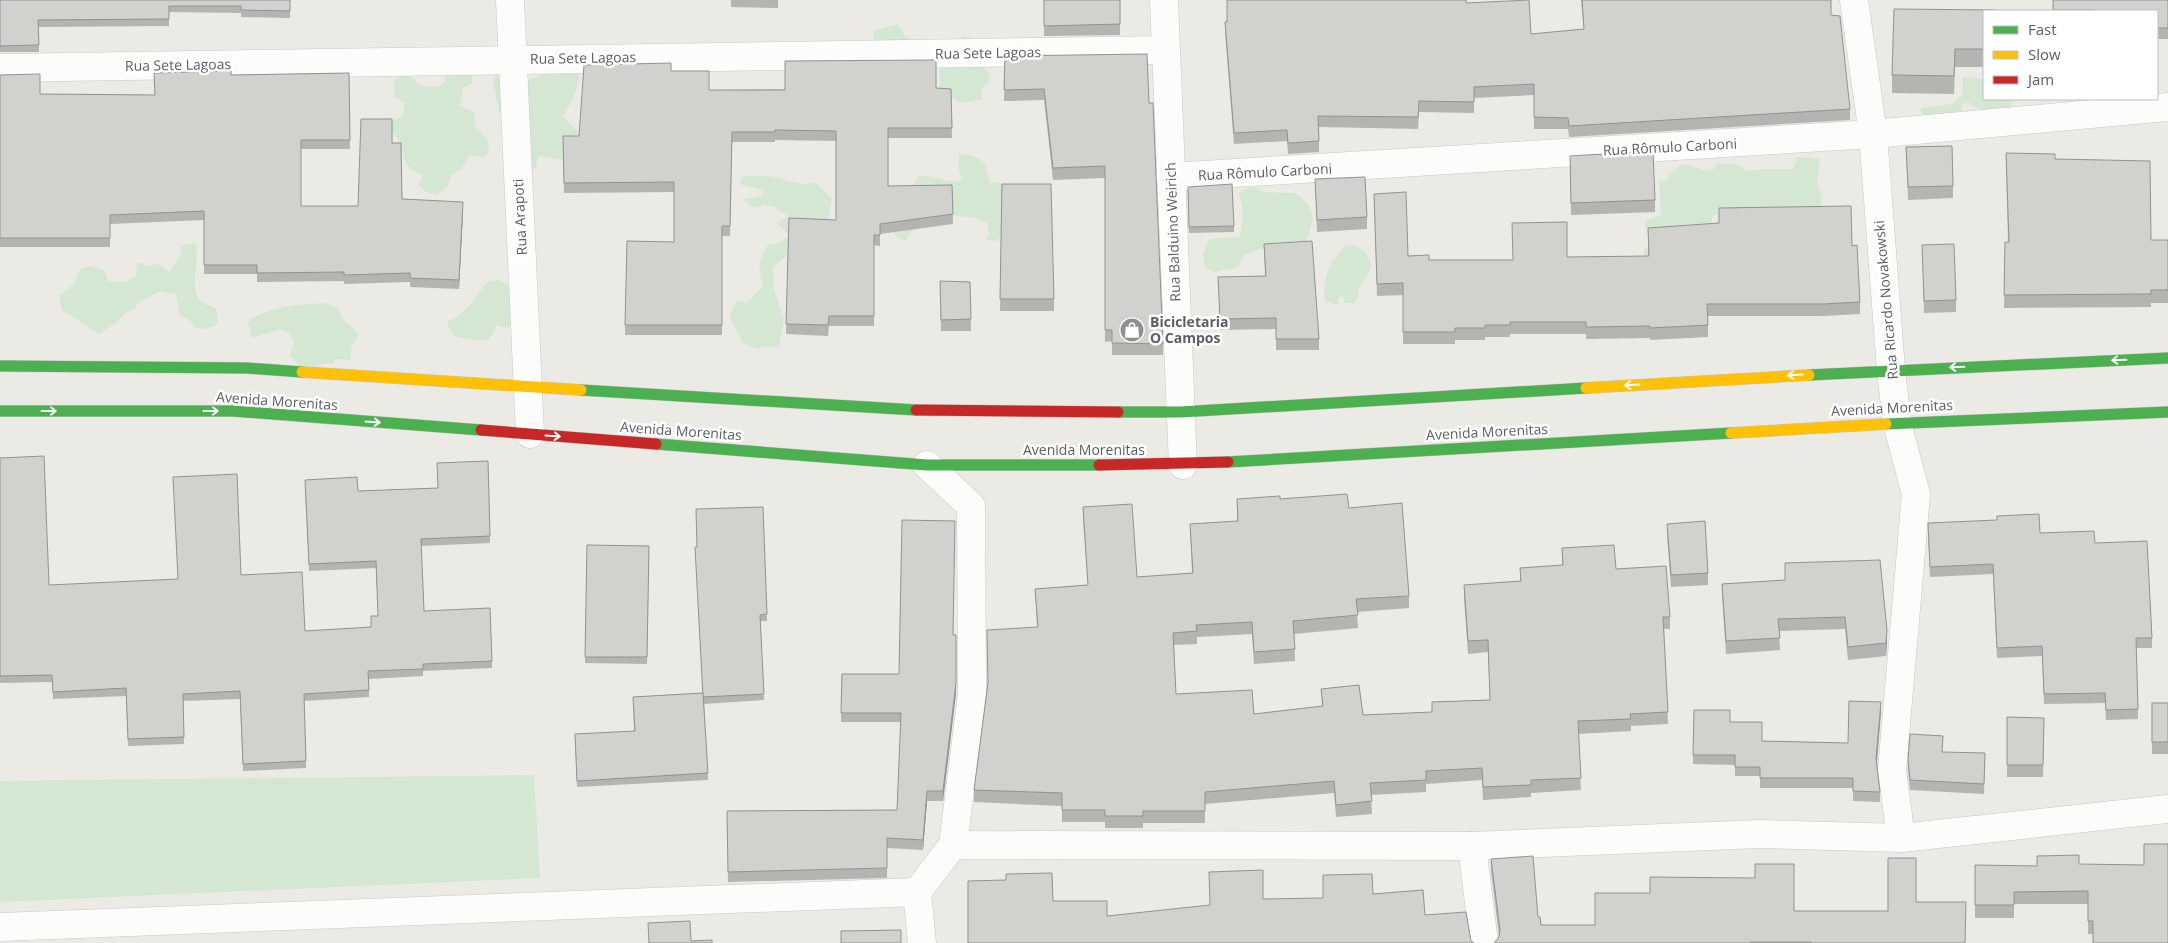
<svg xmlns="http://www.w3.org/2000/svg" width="2168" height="943" viewBox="0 0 2168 943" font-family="'Open Sans',sans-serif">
	<rect width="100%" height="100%" fill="#ebeae5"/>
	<g fill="#d4e7d2">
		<path d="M897,24L902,29L903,34L918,45L874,43L873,31Z"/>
		<path d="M964,36L976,41L985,69L989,73V82L982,88V99L960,103L938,86L940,84L939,71Z"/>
		<path d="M502,67L525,81L554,71L576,68C577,72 579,76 579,80C579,85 567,112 563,117L578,132L586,133L584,157L561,160L538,156L536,168L517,178C507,159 497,146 507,126L499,111L493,81Z"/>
		<path d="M444,68L473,74L472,83L463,88L460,105L474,113L475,126L487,139L489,152L485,157L469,155L461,169L452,175L447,187L436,195L425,191L419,185L423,174C399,168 408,157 399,140C397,136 391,133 387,130L391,121L403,117L404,103L395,97L393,83L405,71L421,86L439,87L445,81Z"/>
		<path d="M1962,77L1984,79V99H2014L2009,111L1985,113L1968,102L1962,105L1961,111C1949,116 1935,115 1922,119L1921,108L1952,104L1963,94Z"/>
		<path d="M959,153C986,159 984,159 990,184L996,182L1005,184L1003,233L997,241L985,240L989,236L987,223C967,212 934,215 915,229C911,231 909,237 905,241L898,238L892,230L906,190L914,184L919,176C937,175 943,184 962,180L958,166Z"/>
		<path d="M1798,157L1820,159L1817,183L1821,194V210L1722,213L1712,216L1709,248L1646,261L1643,256L1645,248L1649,247L1650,234L1645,226V221L1661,215L1659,180L1664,182C1687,156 1680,165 1709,171H1712L1717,164H1737L1747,171L1765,169H1793Z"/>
		<path d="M744,176H770L801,184L816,183L832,199L827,222L773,267L774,290L784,319L779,347L762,346L758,349L743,343L730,318L733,307L738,301L746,303C753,299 755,292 763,287C758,269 758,260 768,245L775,244L791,236L777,224L788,216L776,208L764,204L758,208L751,206L743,200L763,195V190L739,184Z"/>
		<path d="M1251,186L1264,192L1296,193L1309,205L1313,218L1307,241L1293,248L1259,249L1244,255C1236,277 1230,265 1215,273L1205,267L1203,253L1209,239L1240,237L1243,212L1239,193Z"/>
		<path d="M195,243C201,257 189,287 199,299C202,303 211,306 216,309L218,321L216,326L204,329L194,328L192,322L180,315L176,294L160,291L139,302L135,308L124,314L117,322L99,334L62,310L59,296L74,284L80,269L91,266L104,270L108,281L124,282L136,277L137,263H144L145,266L159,264L170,272L181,253V246Z"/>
		<path d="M1354,245L1365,251L1371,263C1370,273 1366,277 1361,285C1357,291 1360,297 1354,303H1345L1343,296L1338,299V305L1325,301C1323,291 1325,276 1330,266C1333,259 1340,254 1344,246Z"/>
		<path d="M500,280L517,290L518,321L506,328L497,325L489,340H473L454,336L448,327V321C467,314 475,296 488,281Z"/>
		<path d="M325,303L338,308L342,318L359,334L351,348V360L334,359V363L300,367L290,356L294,343L290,334L280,329L252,338L248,321C274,305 295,305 325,303Z"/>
		<path d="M534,775L540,878L0,902V781Z"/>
	</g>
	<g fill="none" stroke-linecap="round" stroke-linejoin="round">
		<defs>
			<g id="street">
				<path d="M510,0L530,434"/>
				<path d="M1164,0L1183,465"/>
				<path d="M1854,0L1873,134L1891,370L1897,423L1916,494L1892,770L1901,838"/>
				<path d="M0,68L1166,50"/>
				<path d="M1170,177L1873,134L2168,107"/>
				<path d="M953,845L1472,846L1759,834L1901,838L2168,809"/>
				<path d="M1472,846L1484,943"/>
				<path d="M0,927L917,892"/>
				<path d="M922,943L917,892L953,845L972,694L971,506L927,465"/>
			</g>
			<g id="fast">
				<path d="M0,366L247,368L302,372"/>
				<path d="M1809,375L2168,358"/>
				<path d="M581,390L916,410"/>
				<path d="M0,411H233L481,430"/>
				<path d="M1118,412H1180L1586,388"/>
				<path d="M1886,424L2168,412"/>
				<path d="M656,444L927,465H1099"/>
				<path d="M1228,462L1731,433"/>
			</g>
			<g id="slow">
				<path d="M302,372L581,390"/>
				<path d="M1586,388L1809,375"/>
				<path d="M1731,433L1886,424"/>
			</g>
			<g id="jam">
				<path d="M916,410L1118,412"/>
				<path d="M481,430L656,444"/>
				<path d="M1099,465L1228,462"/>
			</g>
		</defs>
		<use href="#street" stroke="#c8c8c8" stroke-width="29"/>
		<use href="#fast" stroke="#c7c7c5" stroke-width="12"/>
		<use href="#slow" stroke="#c7c7c5" stroke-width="12"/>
		<use href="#jam" stroke="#c7c7c5" stroke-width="12"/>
		<use href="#street" stroke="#fcfcfb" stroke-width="28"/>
		<use href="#fast" stroke="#4caf50" stroke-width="11"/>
		<use href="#slow" stroke="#ffc107" stroke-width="11"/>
		<use href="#jam" stroke="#c62828" stroke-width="11"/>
	</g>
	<g fill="#b4b4b1">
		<path d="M0,0H290V18L241,17V13L169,12V26L39,27V52H0Z"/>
		<path d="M731,0H778V8L731,7Z"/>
		<path d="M1044,0H1120V35L1044,36Z"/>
		<path d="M1581,0H1831V15L1850,109V120L1569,137L1568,129H1534V95L1474,98V113L1419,112L1418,129L1319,127V152L1288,154L1287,141L1234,144L1225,33V22L1466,3L1531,34L1584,29Z"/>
		<path d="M2053,0H2168V39H2157V11H2053Z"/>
		<path d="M1984,11V67H1955L1954,94L1892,93V75Z"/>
		<path d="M1005,56L1149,103L1163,344V355H1112V341L1105,342V178L1053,180L1044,100L1004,101Z"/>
		<path d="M671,71L709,90L936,88L951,89L952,138H888V186L952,185L953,224L880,234V246L874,245V326H829L828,336L786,334L789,218L836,220V141L775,140V142H732L730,236H722V335H625L627,241L674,242V192L564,193L563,136H579Z"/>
		<path d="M154,73L231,75L349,73L350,149H301V206H358L392,143L402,199L463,211L459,289L410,287V282L344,284V281L257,282V274H204V220L110,224V247H0V75L40,94L155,95Z"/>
		<path d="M1906,147L1953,186V198L1908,200Z"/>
		<path d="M2006,153L2055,159L2151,240H2168V303H2151V307L2004,308L2005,242H2008Z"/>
		<path d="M1570,156L1655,200V212L1571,215Z"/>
		<path d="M1315,179L1367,217V229L1317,232Z"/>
		<path d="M1002,184L1054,299V311H1000Z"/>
		<path d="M1188,187L1234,226V232L1189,233Z"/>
		<path d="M1374,194L1408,256L1429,260H1513L1567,257L1648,256V228L1852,246L1860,302V314L1823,316H1708V337L1650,340V338L1586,339V334H1510V337H1485V340H1455V344H1403V295L1377,296Z"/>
		<path d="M1264,244L1319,339V350H1276V329L1220,330L1218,277L1265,276Z"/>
		<path d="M1922,245L1956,300V312L1924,313Z"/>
		<path d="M940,281L970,282L971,331H941Z"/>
		<path d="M0,458L49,585L177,580L241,575L305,631L371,627L378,616L376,568L309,571L305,487L358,491L438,488L488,461L490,543L421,546L424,611L492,661V668L423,671V676L369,679V697L304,701L306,768L243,771L240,699L183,701L184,744L128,746L126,696L53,699L52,682L0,683Z"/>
		<path d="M1237,499H1280L1349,508L1409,596V608L1357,612L1358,628L1294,634L1295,661L1254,664L1252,634L1197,637V644L1174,645L1176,694L1254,714L1322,706L1321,689L1363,715L1432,712V702L1490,700L1488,652L1468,654L1464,598V585L1520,581V568L1562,565V548L1616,569L1670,617V629H1664L1668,724L1631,726V731L1578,734L1581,790L1531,793V797L1483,800L1482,780L1426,784V792L1371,795L1372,814L1336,817L1334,793L1205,804V823H1143V828H1105V822H1062V806L974,802V790L1037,627L1035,589L1088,585L1083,519V507L1137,577L1192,573L1190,524L1237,521Z"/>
		<path d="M763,507L767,621H760L764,700L704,704L708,780L577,787L575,741L634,731L633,697L703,693L696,547Z"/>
		<path d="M1667,524L1708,573V585L1671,587L1667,536Z"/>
		<path d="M1928,533H2040L2095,543L2152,638V648H2136L2138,719L2106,720L2105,703L2044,704L2042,656L1997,658L1993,574L1930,577Z"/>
		<path d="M587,545L649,546L647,664L585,663Z"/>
		<path d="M1785,580L1887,642L1886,656L1848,660L1845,629L1779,631L1780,650L1726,654L1722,596V584Z"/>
		<path d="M954,635L956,693L943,801H927L923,850L887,848V878L728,882L727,811L897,810L901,722H841L842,674H899Z"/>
		<rect x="2152" y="703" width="16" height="51"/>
		<path d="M1694,710L1730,722L1762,741L1848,743L1881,711L1877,763L1880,792V802L1853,801V788H1760V776H1735V765L1693,764Z"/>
		<path d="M2007,717L2044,718L2043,777H2007Z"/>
		<path d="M1943,753H1985L1984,794L1910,790L1908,770V760Z"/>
		<path d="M2168,844L2093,934H2088V904H2014V918H1975V865L2037,866L2079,864L2144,865Z"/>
		<path d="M1491,859L1538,917L1541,925H1595L1794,911H1888L1916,902L1965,943H1494L1499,937V936L1491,871Z"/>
	</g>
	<g fill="#929290">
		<path d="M463,202V211L459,289V280Z"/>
		<path d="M1887,630V642L1886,656V643Z"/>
		<path d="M956,683V693L943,801V791Z"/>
		<path d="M1881,702V711L1876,769V759Z"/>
		<path d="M927,791V801L923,850V840Z"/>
	</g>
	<g fill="#d1d1ce" stroke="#929290">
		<path d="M0,0H290V11L241,10V6H169V19L38,20L39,45L0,46Z"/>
		<path d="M1044,0H1120V24L1044,26Z"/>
		<path d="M1227,0H1466V3L1529,0L1531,34L1584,29L1582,0H1831V15L1840,16L1850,109L1569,126L1568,118L1534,117V84L1474,87V102L1419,101L1418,117L1318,116L1319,141L1288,143L1287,130L1234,133L1225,22H1227Z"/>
		<path d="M2053,0H2168V28H2157V11H2094V10H2053Z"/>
		<path d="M1894,9L1996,10V11H1984V49H1955L1954,76L1892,75Z"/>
		<path d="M1147,54L1149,103H1153L1163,344L1112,343V330H1105V166L1053,168L1044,89L1004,90L1005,56Z"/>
		<path d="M936,60V88L951,89L952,128H888V186L952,185L953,214L880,224V235H874V316H829L828,325L786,324L789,218L836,220V131L775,130V132H732L730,226H722V325H625L627,241L674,242V182L564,183L563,136H579L584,65L671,63V71H709V90H785V61Z"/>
		<path d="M231,71V75L349,73L350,140H301V206H358L361,119H392V143H401L402,199L463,202L459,280L410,278V273L344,275V272L257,273V265H204V211L110,215V238H0V75L40,74V94L155,95L154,73Z"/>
		<path d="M1952,146L1953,186L1908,187L1906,147Z"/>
		<path d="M1653,151L1655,200L1571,203L1570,156Z"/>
		<path d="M2006,153L2055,154V159L2150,161L2151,240H2168V290H2151V294L2004,295L2005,242H2009Z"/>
		<path d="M1365,177L1367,217L1317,220L1315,179Z"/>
		<path d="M1002,184H1051L1054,299H1000Z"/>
		<path d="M1232,184L1234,226L1189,227L1188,187Z"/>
		<path d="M1406,192L1408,256L1429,255V260H1513L1512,223L1567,222V257L1649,256L1648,228L1719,223V208L1851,206L1852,246L1857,245L1860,302L1823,304H1707L1708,325L1650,328V326L1586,327V322H1510V325H1485V328H1455V332H1403V283L1377,284L1374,194Z"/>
		<path d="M1312,241L1319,339H1276V318L1220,319L1218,277L1266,276L1264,244Z"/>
		<path d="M1954,244L1956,300L1924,301L1922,245Z"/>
		<path d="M940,281L970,282L971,319L941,320Z"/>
		<path d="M44,456L49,585L178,579L173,477L237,474L241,575L302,572L305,631L371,627V616H378L376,561L309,564L305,480L357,477L358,491L438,488L437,463L488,461L490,536L421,539L424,611L490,608L492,661L423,664V669L368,671L369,690L304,694L306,761L243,764L240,691L183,694L184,737L128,739L126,688L53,692L52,675L0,676V458Z"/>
		<path d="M1347,494L1349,508L1402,503L1409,596L1356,599L1358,615L1293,621L1295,649L1254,652L1252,622L1196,625L1197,631L1173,633L1176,694L1252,690L1254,714L1323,706L1321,689L1359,685L1363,715L1432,712V702L1490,700L1488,640L1468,641L1464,585L1521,581L1520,568L1563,565L1562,548L1614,545L1616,569L1666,566L1670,617H1663L1668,712L1630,714L1631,719L1578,721L1581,778L1531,780V785L1483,787L1482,768L1426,771V780L1370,783L1372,801L1336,805L1334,781L1205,792V811H1143V816H1105V810H1062V793L974,790L988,683L987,630L1038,627L1035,589L1088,585L1083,507L1132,504L1137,577L1193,573L1190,524L1238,521L1237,499L1280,496V499Z"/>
		<path d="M763,507L767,614L760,615L764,694L703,697L695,547H697L696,509Z"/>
		<path d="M2039,514L2040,533L2094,531L2095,543L2147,541L2152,638H2136L2138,709L2106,710L2105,693L2044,694L2042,646L1997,648L1993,564L1930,567L1928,523L1997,520V516Z"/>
		<path d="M902,520L955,521L953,635H956V683L943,791H927L923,840L887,838V868L728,872L727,811L897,810L901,713H841L842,674H899Z"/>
		<path d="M1705,521L1708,573L1671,575L1667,524Z"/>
		<path d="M587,545L649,546L647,657H585Z"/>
		<path d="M1880,560L1887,630L1886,643L1848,647L1845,617L1778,619L1780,638L1726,641L1722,584L1785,580V563Z"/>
		<path d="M703,693L708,773L577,781L575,734L635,731L633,697Z"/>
		<path d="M1849,701L1881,702L1876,759L1880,792L1853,791V778H1760V767H1735V755H1693L1694,710H1730V722H1762V741L1848,743Z"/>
		<rect x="2152" y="703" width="16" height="39"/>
		<path d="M2007,717L2044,718L2043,765H2007Z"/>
		<path d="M1910,734L1943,736L1942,752L1985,753L1984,784L1910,780L1908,760Z"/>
		<path d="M2144,844H2168V943H2093V921H2088V891L2014,892V905H1975V865L2037,866V856L2079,855V864L2144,865Z"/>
		<path d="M1533,856L1538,917H1540L1541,925H1595V893H1650V877L1755,878V864H1794V911H1888V858H1916V902H1966L1965,943H1811V942H1750V943H1494L1499,937L1500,930L1491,859Z"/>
		<path d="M1263,870V899L1323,898V875L1372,874L1373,894L1423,890L1425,915L1466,912L1471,941L1474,943H968V881L1006,880V874L1052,873L1053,901H1107V916L1210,905L1209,872Z"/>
		<path d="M690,921L691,941L712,940V943H649L648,923Z"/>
		<path d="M901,930V943H841V931Z"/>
	</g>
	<defs><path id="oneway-shaft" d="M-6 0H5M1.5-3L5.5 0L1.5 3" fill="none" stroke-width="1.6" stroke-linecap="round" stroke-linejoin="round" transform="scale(1.25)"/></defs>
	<g stroke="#f6fbf6">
		<use href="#oneway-shaft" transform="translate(2119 360) rotate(178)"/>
		<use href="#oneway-shaft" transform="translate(1957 367) rotate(178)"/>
		<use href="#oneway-shaft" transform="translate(1795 375) rotate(177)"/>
		<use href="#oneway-shaft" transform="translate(1632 385) rotate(177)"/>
		<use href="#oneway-shaft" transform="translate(49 411)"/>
		<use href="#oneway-shaft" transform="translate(211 411)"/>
		<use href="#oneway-shaft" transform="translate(373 422) rotate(4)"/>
		<use href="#oneway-shaft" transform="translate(553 436) rotate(4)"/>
	</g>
	<defs>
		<symbol id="shop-disc" viewBox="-11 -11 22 22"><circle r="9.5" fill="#8d8f90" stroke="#fff"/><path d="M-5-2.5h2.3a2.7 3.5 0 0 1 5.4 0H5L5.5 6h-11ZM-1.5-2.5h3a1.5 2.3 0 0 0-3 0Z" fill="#fff"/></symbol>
	</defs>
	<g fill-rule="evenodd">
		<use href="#shop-disc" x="1118" y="316" width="28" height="28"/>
	</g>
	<g text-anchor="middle" stroke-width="5" stroke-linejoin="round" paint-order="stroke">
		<g font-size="14" fill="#5b5e63" stroke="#fff">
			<text transform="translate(988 53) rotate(-1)" y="5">Rua Sete Lagoas</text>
			<text transform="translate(583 58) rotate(-1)" y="5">Rua Sete Lagoas</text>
			<text transform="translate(178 65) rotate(-1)" y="5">Rua Sete Lagoas</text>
			<text transform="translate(1670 147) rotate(-3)" y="5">Rua Rômulo Carboni</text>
			<text transform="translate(1265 172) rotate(-3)" y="5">Rua Rômulo Carboni</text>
			<text transform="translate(520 217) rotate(-93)" y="5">Rua Arapoti</text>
			<text transform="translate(1173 232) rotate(-92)" y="5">Rua Balduino Weirich</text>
			<text transform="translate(1886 300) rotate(-95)" y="5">Rua Ricardo Novakowski</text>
			<text transform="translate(277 401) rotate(4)" y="5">Avenida Morenitas</text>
			<text transform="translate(1892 408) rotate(-3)" y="5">Avenida Morenitas</text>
			<text transform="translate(681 431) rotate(4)" y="5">Avenida Morenitas</text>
			<text transform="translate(1487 432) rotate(-3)" y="5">Avenida Morenitas</text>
			<text x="1084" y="455">Avenida Morenitas</text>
		</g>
		<g font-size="14" font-weight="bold" fill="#5b5e63" stroke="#fff" text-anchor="start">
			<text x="1150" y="327">Bicicletaria<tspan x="1150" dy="16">O Campos</tspan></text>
		</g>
	</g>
	<rect x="1983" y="10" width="175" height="90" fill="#ffffff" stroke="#bdbfc1"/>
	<rect x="1993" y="26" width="25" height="8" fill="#4caf50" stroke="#bdbfc1"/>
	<text x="2028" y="35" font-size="15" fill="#5b5e63">Fast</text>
	<rect x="1993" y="51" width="25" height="8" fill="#ffc107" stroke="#bdbfc1"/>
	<text x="2028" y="60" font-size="15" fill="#5b5e63">Slow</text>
	<rect x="1993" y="76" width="25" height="8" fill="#c62828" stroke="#bdbfc1"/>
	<text x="2028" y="85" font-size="15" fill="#5b5e63">Jam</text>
</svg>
